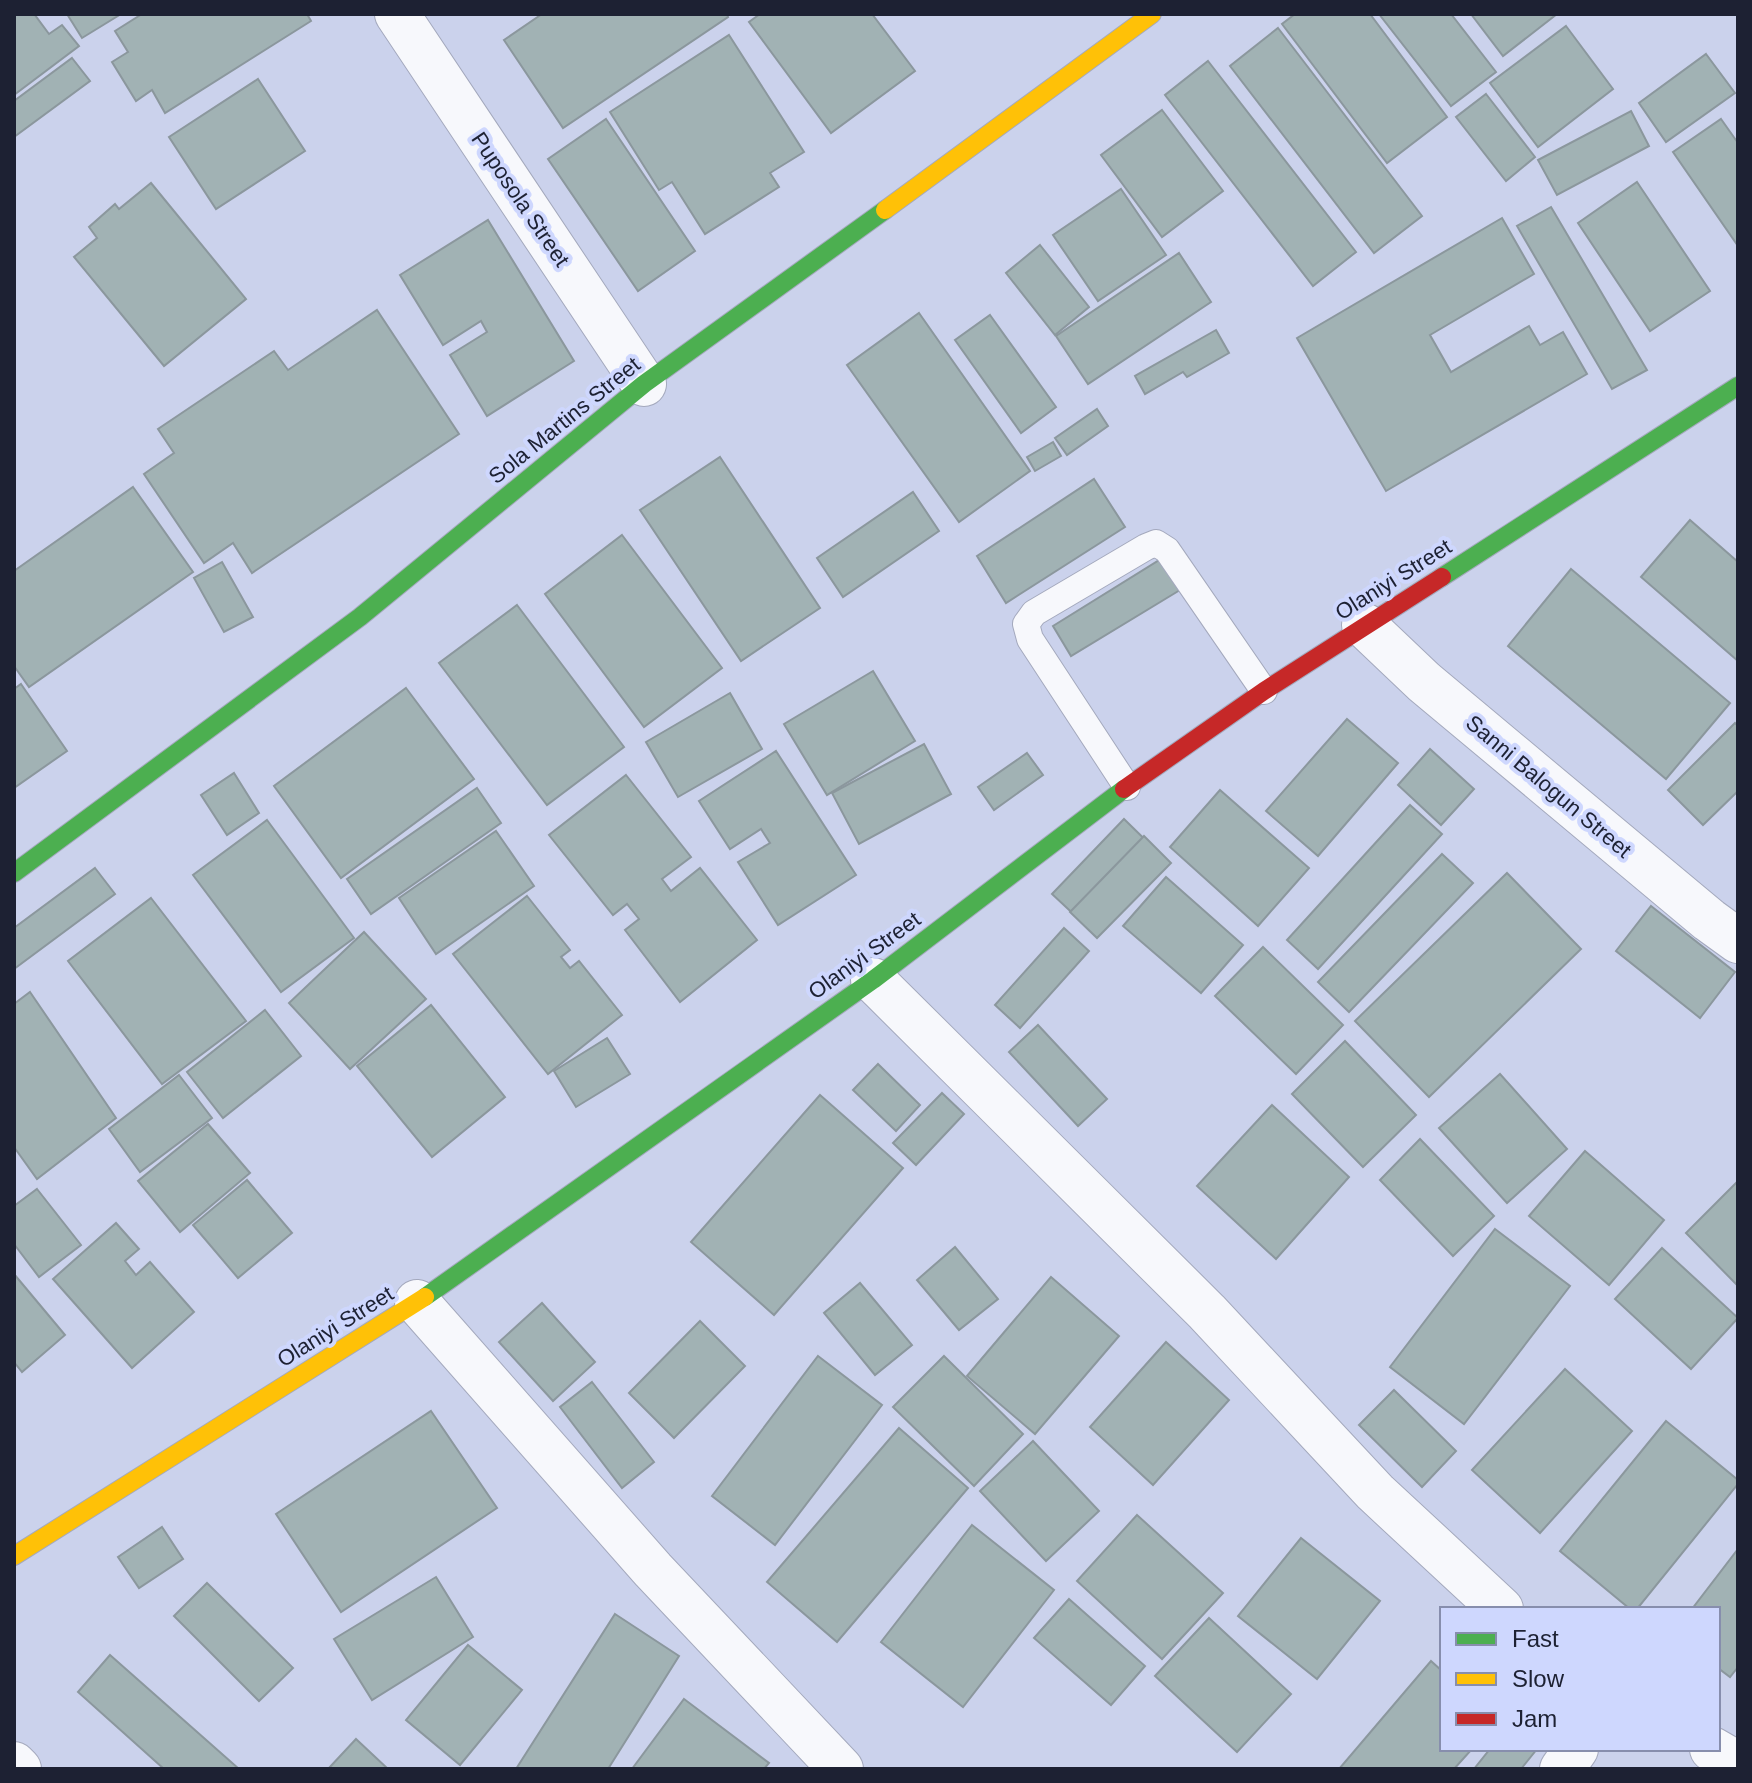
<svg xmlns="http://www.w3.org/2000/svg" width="1752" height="1783" viewBox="0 0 1752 1783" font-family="Helvetica,sans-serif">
	<rect width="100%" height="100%" fill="#cbd2ec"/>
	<g fill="#a1b2b4" stroke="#8b979d" stroke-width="2">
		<path d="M14,14H37L35,15L49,34L62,25L79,46L14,95Z"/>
		<path d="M67,14H121L82,38Z"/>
		<path d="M142,14H307L311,21L165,113L152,90L136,101L112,62L128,52L115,31Z"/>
		<path d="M542,14H727L728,17L563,128L504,40Z"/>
		<path d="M760,14H872L915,71L831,133L749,22Z"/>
		<path d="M1295,14H1370L1447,117L1387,163L1282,24Z"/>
		<path d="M1379,14H1451L1496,72L1451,106Z"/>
		<path d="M1471,14H1557L1503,56Z"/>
		<path d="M1566,26L1613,89L1538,147L1490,83Z"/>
		<path d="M1278,28L1422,216L1374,253L1230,66Z"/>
		<path d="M729,35L804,152L770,173L779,187L705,234L672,182L659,190L610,112Z"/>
		<path d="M1706,54L1735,93L1666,142L1639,103Z"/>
		<path d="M72,58L90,81L14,137V101Z"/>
		<path d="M1208,61L1356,252L1313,286L1165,95Z"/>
		<path d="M258,79L305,151L216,209L169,137Z"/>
		<path d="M1486,94L1535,157L1506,181L1456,117Z"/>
		<path d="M1162,110L1223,191L1162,237L1101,155Z"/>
		<path d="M1631,111L1649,146L1557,195L1538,160Z"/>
		<path d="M606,119L695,251L638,291L548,159Z"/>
		<path d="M1721,119L1738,143V246L1673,152Z"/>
		<path d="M1637,182L1710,291L1650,331L1578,223Z"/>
		<path d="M151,183L246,299L164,366L74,257L97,238L89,227L115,204L119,209Z"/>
		<path d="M1121,189L1166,255L1098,301L1053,235Z"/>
		<path d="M1551,207L1647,370L1612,389L1517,226Z"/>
		<path d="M1502,218L1534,274L1430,335L1451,372L1529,326L1540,345L1563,332L1587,374L1386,491L1297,338Z"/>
		<path d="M488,220L574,361L487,416L450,355L487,332L481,321L443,345L400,275Z"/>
		<path d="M1040,245L1089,307L1055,335L1006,273Z"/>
		<path d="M1179,253L1211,302L1088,384L1056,336Z"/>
		<path d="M377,310L459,434L252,573L233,543L204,563L144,474L174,453L158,429L274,351L288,370Z"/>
		<path d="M919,313L1030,471L959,522L847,365Z"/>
		<path d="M990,315L1056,407L1021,433L955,340Z"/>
		<path d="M1216,330L1229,353L1187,377L1183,372L1145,394L1135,376Z"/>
		<path d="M1097,409L1108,426L1067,455L1055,438Z"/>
		<path d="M1053,442L1061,456L1035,471L1027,457Z"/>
		<path d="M720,457L820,608L741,661L640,510Z"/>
		<path d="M1094,479L1125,527L1006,603L977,556Z"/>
		<path d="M133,487L193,572L29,687L14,666V571Z"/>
		<path d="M913,492L939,531L843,597L817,558Z"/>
		<path d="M1690,520L1738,562V661L1641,577Z"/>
		<path d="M622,535L722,668L644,727L545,594Z"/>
		<path d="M1161,559L1180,590L1071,656L1053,626Z"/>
		<path d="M222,562L253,617L224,632L194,578Z"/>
		<path d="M1571,569L1730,703L1666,779L1508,646Z"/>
		<path d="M517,605L624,747L547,805L439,663Z"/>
		<path d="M873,671L915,741L827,795L784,724Z"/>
		<path d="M21,684L67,751L14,788V689Z"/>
		<path d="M406,688L474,779L341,878L274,786Z"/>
		<path d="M730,693L762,749L678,797L646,742Z"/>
		<path d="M1347,719L1398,763L1318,856L1266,811Z"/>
		<path d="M1735,723L1738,726V791L1703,825L1668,790Z"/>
		<path d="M924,744L951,794L859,844L832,793Z"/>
		<path d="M1430,749L1474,789L1441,825L1398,785Z"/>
		<path d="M776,751L856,875L778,925L738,862L770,843L761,829L730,849L699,801Z"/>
		<path d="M1027,753L1043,775L994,810L978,787Z"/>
		<path d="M234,773L259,813L227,835L201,795Z"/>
		<path d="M626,775L691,857L662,879L671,891L700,868L757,940L680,1002L625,930L639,919L627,904L613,915L549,835Z"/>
		<path d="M477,788L501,823L371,914L347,879Z"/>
		<path d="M1220,790L1309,868L1258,926L1170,847Z"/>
		<path d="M1410,805L1442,834L1318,969L1287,940Z"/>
		<path d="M1124,819L1168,862L1097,936L1052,894Z"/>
		<path d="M267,820L354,938L281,992L193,875Z"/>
		<path d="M496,831L534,886L436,954L399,898Z"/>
		<path d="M1144,836L1171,863L1097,938L1070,912Z"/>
		<path d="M1442,854L1473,883L1349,1012L1318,982Z"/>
		<path d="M95,868L115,894L14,969V928Z"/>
		<path d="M1507,873L1581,949L1429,1097L1355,1021Z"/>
		<path d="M1166,877L1243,945L1201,993L1123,926Z"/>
		<path d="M527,896L570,950L561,957L570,968L579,961L622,1015L548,1074L453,954Z"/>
		<path d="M151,898L246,1021L162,1084L68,961Z"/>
		<path d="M1651,906L1735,972L1700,1018L1616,951Z"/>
		<path d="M1064,928L1089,951L1020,1028L995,1005Z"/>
		<path d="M364,932L426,999L350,1069L289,1003Z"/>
		<path d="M1263,947L1343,1025L1296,1074L1215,996Z"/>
		<path d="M30,992L116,1118L37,1179L14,1147V1004Z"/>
		<path d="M431,1005L505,1097L432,1157L357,1066Z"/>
		<path d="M265,1010L301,1056L223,1118L187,1072Z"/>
		<path d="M1038,1025L1107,1099L1078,1126L1009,1052Z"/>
		<path d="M607,1038L630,1074L576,1107L554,1071Z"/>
		<path d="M1345,1041L1416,1115L1363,1167L1292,1094Z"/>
		<path d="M878,1064L920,1105L896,1131L853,1090Z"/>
		<path d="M1500,1074L1567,1149L1507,1203L1439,1128Z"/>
		<path d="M179,1075L212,1118L140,1172L109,1129Z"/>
		<path d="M942,1093L964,1114L916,1165L893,1143Z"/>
		<path d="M820,1095L903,1168L774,1315L691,1242Z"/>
		<path d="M1272,1105L1349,1177L1276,1259L1197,1186Z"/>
		<path d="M208,1124L250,1173L180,1232L138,1181Z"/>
		<path d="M1420,1139L1494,1216L1453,1256L1380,1180Z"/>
		<path d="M1585,1151L1664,1220L1609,1285L1529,1216Z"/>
		<path d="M247,1180L292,1233L238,1278L193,1225Z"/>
		<path d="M1738,1181V1286L1686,1233Z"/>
		<path d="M37,1189L81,1245L39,1277L14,1244V1206Z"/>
		<path d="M116,1223L139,1249L125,1261L136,1275L150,1262L194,1312L132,1368L53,1279Z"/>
		<path d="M1495,1229L1570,1286L1464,1424L1390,1367Z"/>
		<path d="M955,1247L998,1299L959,1330L917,1280Z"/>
		<path d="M1662,1248L1738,1318L1691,1369L1615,1299Z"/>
		<path d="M14,1274L65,1335L22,1372L14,1362Z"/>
		<path d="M1051,1277L1119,1336L1035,1434L967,1376Z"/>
		<path d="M860,1283L912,1345L875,1375L824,1313Z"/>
		<path d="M542,1303L595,1362L553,1401L499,1342Z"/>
		<path d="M700,1321L745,1366L674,1438L629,1393Z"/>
		<path d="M1166,1342L1229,1400L1153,1485L1090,1427Z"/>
		<path d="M818,1356L882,1405L775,1545L712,1496Z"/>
		<path d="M944,1356L1023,1434L974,1486L893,1407Z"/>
		<path d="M1565,1369L1632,1431L1540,1533L1472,1470Z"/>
		<path d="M592,1382L654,1462L622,1488L560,1407Z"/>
		<path d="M1394,1390L1456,1451L1422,1487L1359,1425Z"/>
		<path d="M431,1411L497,1508L341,1612L276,1514Z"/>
		<path d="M1666,1421L1738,1480V1484L1637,1609H1630L1560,1551Z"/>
		<path d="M899,1428L968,1488L837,1642L767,1582Z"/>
		<path d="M1033,1441L1099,1511L1046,1561L980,1491Z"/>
		<path d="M1137,1515L1223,1593L1162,1659L1077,1581Z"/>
		<path d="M972,1525L1054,1590L963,1707L881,1642Z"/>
		<path d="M162,1527L183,1559L139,1588L118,1557Z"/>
		<path d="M1301,1538L1380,1601L1317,1679L1238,1616Z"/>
		<path d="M1738,1549V1667L1730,1677L1718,1668V1609H1692Z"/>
		<path d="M436,1577L473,1637L372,1700L334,1639Z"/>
		<path d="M207,1583L293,1668L259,1701L174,1616Z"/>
		<path d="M1069,1599L1145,1666L1111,1705L1034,1638Z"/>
		<path d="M615,1614L679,1656L608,1769H516Z"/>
		<path d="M1209,1618L1291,1694L1237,1752L1155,1676Z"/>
		<path d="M468,1645L522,1690L460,1765L406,1720Z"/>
		<path d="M110,1655L239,1769H164L78,1692Z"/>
		<path d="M1431,1661L1442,1671V1749H1472L1454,1769H1339Z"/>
		<path d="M684,1699L769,1763L764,1769H632Z"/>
		<path d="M356,1739L388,1769H328Z"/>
		<path d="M1490,1749H1537L1521,1769H1474Z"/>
	</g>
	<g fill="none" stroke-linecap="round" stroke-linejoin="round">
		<defs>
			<path id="lane" d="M1127,787L1030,639L1026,624L1034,613L1146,547L1156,543L1167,550L1264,691"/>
			<g id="street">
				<path d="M397,14L644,384"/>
				<path d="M1364,625L1424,682L1709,920L1738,941"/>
				<path d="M873,980L1207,1312L1375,1492L1501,1609"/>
				<path d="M417,1302L653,1570L841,1769"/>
				<path d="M1712,1749L1738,1764"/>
				<path d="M14,1764L19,1769"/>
				<path d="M1562,1769L1576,1749"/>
			</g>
			<g id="fast">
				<path d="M1442,577L1738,386"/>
				<path d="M14,873L360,617L644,384L885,210"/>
				<path d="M425,1297L873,980L1124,789"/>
			</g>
			<g id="slow">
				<path d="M885,210L1152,14"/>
				<path d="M14,1556L425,1297"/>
			</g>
			<path id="jam" d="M1124,789L1264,691L1442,577"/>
		</defs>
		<use href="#lane" stroke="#a4a9bd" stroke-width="28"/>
		<use href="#street" stroke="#a4a9bd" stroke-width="46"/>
		<use href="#fast" stroke="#a4a9bd" stroke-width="20"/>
		<use href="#slow" stroke="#a4a9bd" stroke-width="20"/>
		<use href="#jam" stroke="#a4a9bd" stroke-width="20"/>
		<use href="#lane" stroke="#f7f8fc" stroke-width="26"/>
		<use href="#street" stroke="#f7f8fc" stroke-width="44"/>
		<use href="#fast" stroke="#4caf50" stroke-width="18"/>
		<use href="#slow" stroke="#ffc107" stroke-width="18"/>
		<use href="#jam" stroke="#c62828" stroke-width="18"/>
	</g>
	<g text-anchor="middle" stroke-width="8" stroke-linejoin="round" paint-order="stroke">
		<g font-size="22" fill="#1d2133" stroke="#ced7fe">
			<text transform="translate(521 199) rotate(56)" y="8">Puposola Street</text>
			<text transform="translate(564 420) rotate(-39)" y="8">Sola Martins Street</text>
			<text transform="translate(1393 579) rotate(-32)" y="8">Olaniyi Street</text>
			<text transform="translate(1549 786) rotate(40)" y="8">Sanni Balogun Street</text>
			<text transform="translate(864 955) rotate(-36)" y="8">Olaniyi Street</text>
			<text transform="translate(335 1326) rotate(-32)" y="8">Olaniyi Street</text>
		</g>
	</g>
	<rect width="1752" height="1783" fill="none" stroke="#1d2133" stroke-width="32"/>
	<rect x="1440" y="1607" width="280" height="144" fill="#ced7fe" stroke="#878ead" stroke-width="2"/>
	<rect x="1456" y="1633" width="40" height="12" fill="#4caf50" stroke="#878ead" stroke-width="2"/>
	<text x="1512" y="1647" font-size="24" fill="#1d2133">Fast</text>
	<rect x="1456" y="1673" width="40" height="12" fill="#ffc107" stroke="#878ead" stroke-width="2"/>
	<text x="1512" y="1687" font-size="24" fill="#1d2133">Slow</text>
	<rect x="1456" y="1713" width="40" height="12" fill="#c62828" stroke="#878ead" stroke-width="2"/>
	<text x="1512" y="1727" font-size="24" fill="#1d2133">Jam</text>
</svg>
